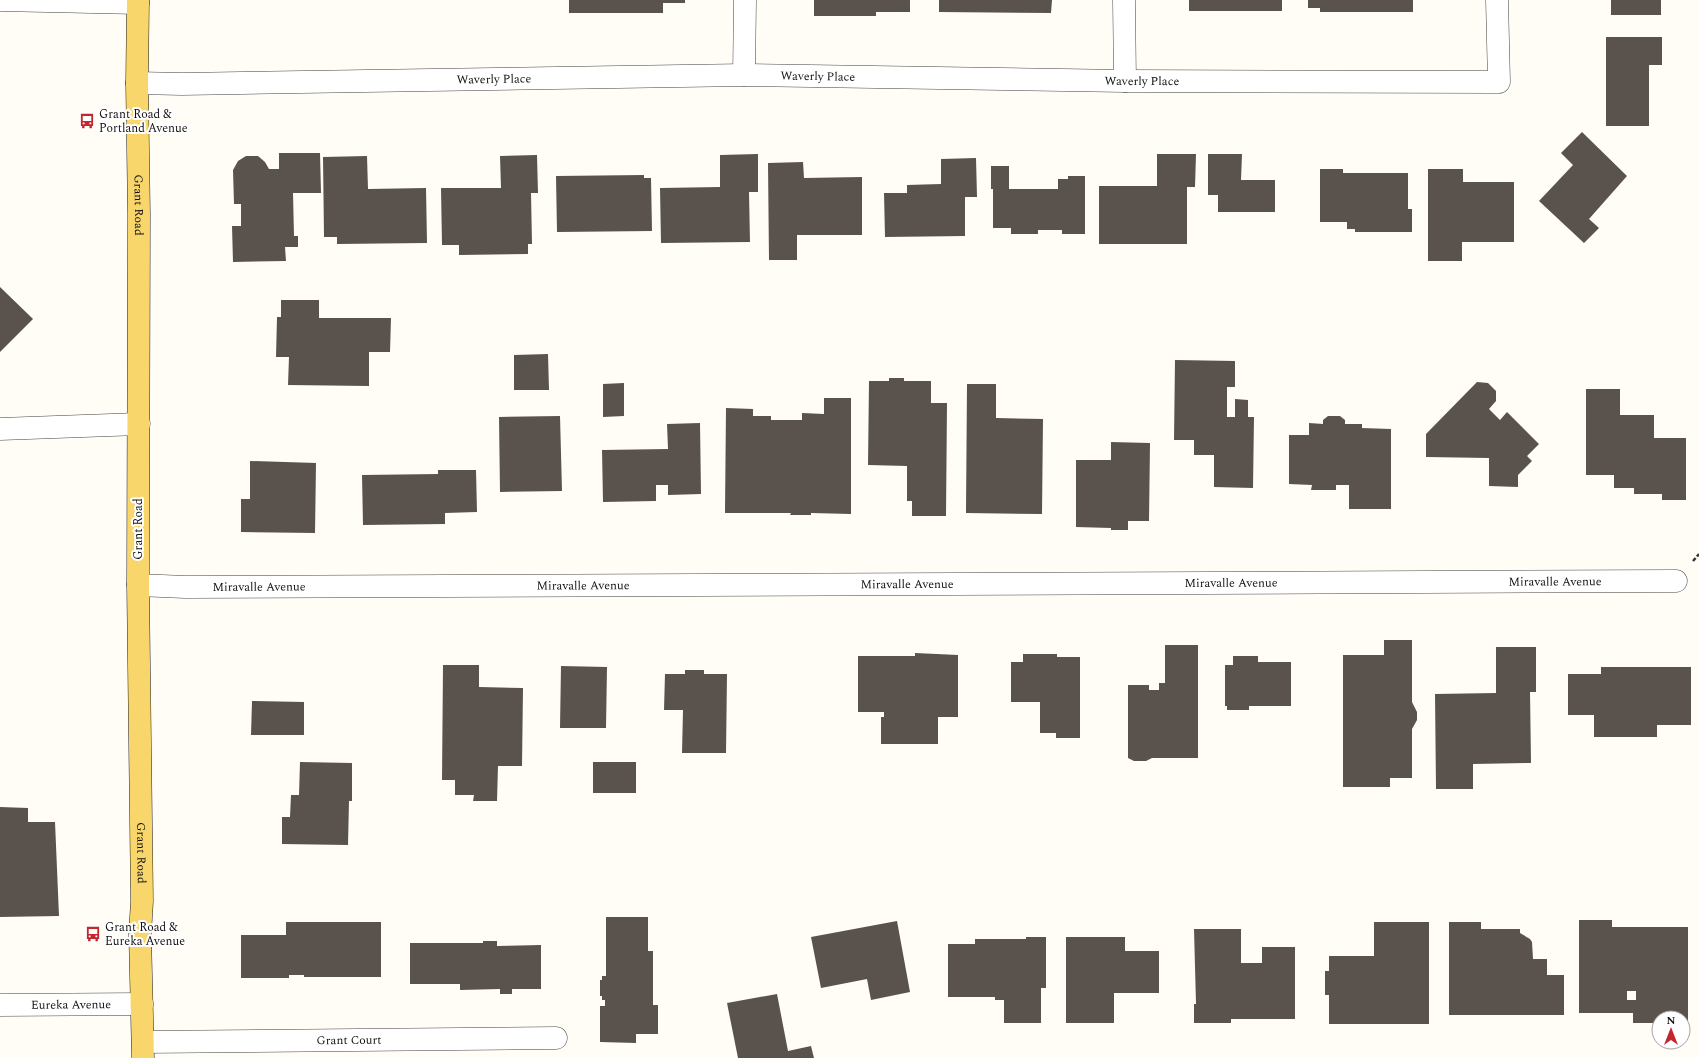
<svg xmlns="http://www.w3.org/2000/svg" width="1699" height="1058" viewBox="0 0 1699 1058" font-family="Spectral,serif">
	<rect width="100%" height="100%" fill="#fffdf5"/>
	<g fill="#5a524d" fill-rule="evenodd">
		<path d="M569,0H685V3H663V13H569Z"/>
		<path d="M814,0H910V12H876V16H814Z"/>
		<path d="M939,0H1052L1051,13L939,12Z"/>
		<rect x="1189" y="0" width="93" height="11"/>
		<path d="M1308,0H1413V12H1320V8H1308Z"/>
		<rect x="1611" y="0" width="50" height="15"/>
		<path d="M1606,37H1662V65H1649V126H1606Z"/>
		<path d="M1582,132L1627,176L1589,219L1599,228L1584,243L1539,201L1573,165L1561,153Z"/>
		<path d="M279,153H320L321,193H293L294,236H298V247H285L286,261L233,262L232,226H241V204H234L233,170L238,161L246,156H258L265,162L269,169H279Z"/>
		<path d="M758,154V192H749L750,242L661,243L660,188L720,187V155Z"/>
		<path d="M1157,154H1196L1195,187H1187V244H1099V186H1157Z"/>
		<path d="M1208,154H1242L1241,180H1275V212H1218V195H1208Z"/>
		<path d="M537,155L538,193H531L532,244H528V254L459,255V245H442L441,188H501L500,156Z"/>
		<path d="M367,156L368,189L426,188L427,243L337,244V237H324L323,157Z"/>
		<path d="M976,158L977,197H965V236L885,237L884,193H907V185L941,184V159Z"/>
		<path d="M803,162L804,178L862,177V235H797V260H769L768,163Z"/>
		<path d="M991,166H1009V189H1058V179H1068V176H1085V234H1062V230H1038V234H1011V228H993V189H991Z"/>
		<path d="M1320,169H1343V173H1408V209H1412V232H1355V229H1347V222H1320Z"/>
		<path d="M1428,169H1463V182H1514V242H1462V261H1428Z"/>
		<path d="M644,175V178H651L652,231L557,232L556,176Z"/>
		<path d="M0,287L33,319L0,352Z"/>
		<path d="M281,300H319V318H391L390,352H369V386L288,385L289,357H276L277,317H281Z"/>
		<path d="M548,354L549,390H514V355Z"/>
		<path d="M1175,360L1235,361V387H1227V417H1235V399L1248,400V417H1254L1253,488L1214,487V455H1194V440H1174Z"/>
		<path d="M889,378H904V381H931V403H947L946,516H912V501H907V466L868,465L869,381H889Z"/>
		<path d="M1477,382L1488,383L1496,391V401L1489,409L1500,420L1507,412L1539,444L1527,456L1532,461L1518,475V487L1489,486V458L1426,457V434Z"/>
		<path d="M624,383V416L603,417V384Z"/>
		<path d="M967,384H996V418L1043,419L1042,514L966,513Z"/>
		<path d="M1586,389H1620V415H1654V438H1686V500H1662V494H1634V488H1614V475H1586Z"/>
		<path d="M824,398H851V514L811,513V515H790L791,513H725L726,408L753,409V416H771V420H802V413L824,414Z"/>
		<path d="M560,416L562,491L500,492L499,417Z"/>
		<path d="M1328,416H1340L1345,420V424H1362V428L1391,429V509H1349V485H1336V490H1311L1312,485L1289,484V435H1309V423L1323,424V420Z"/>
		<path d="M700,423L701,494L668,495V485H656V501L603,502L602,450L668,449L667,424Z"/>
		<path d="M1111,442L1150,443L1149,521H1128V530H1111V528L1076,527V460H1111Z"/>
		<path d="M250,461L316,463L315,533L241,532V499H250Z"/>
		<path d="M438,470H476L477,512L445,513V524L363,525L362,475L438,474Z"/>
		<path d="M1384,640H1412V702L1417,712V720L1412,729V778H1390V787H1343V655H1384Z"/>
		<path d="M1165,645H1198V758H1152L1146,761H1134L1128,758V685H1149V690H1159V683H1165Z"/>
		<path d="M1496,647H1536V692H1530L1531,763L1473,764V789H1436L1435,694L1496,693Z"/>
		<path d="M915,653L958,655V717H938V744H881V717H884V712H858V656H915Z"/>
		<path d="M1023,654H1057V657H1080V738H1056V733H1040V702H1011V662H1023Z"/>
		<path d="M1233,656H1258V662H1291V706H1249V710H1227V706H1225V665H1233Z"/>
		<path d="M443,665H479V687L523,688L522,766H498L497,801H473L474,795H455V780H442Z"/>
		<path d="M561,666L607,667L606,728H560Z"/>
		<path d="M1601,667H1691V725H1657V737H1594V715H1568V674H1601Z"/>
		<path d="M685,670H704V674H727L726,753H682L683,710H664L665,674H685Z"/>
		<path d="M252,701L304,702V735H251Z"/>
		<path d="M300,762L352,763V801H349L348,845L282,844V817H290L291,795H299Z"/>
		<rect x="593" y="762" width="43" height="31"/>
		<path d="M0,807L28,808V822H55L59,916L0,917Z"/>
		<path d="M606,917H648V951H653V1005H658V1034H636V1043L600,1042V1006H605V1000H602V996H600V980H602V976H606Z"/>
		<path d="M1579,920H1612V927H1688V1023H1683V1018H1659V1023H1633V1013H1579ZM1627,991H1636V1000H1627Z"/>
		<path d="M897,921L910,992L871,1000L867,979L821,988L811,937Z"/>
		<path d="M286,922H381V977H304V975H289V978H241V935H286Z"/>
		<path d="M1374,922H1429V1024H1329V995H1325V971H1329V956H1374Z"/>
		<path d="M1449,922H1481V929H1520V933L1530,939L1532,942L1533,959H1547V975H1564V1015H1449Z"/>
		<path d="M1194,929H1241V963H1262V947H1295V1019H1231V1023H1194V1004H1196Z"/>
		<path d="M1026,937H1046V988H1041V1023H1004V1000H995V997H948V944H975V939H1026Z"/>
		<path d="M1066,937H1125V951H1159V993H1114V1023H1066Z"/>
		<path d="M483,941H497V946L541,945V989H512V994H500V989L460,990V984H410V943H483Z"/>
		<path d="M777,994L788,1051L811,1046L814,1058H738L727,1003Z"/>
	</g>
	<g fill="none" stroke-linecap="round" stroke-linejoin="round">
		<defs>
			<g id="minor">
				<path d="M0,0L138,3"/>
				<path d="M1124,0L1125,81"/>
				<path d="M744,75L745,0"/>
				<path id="s1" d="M137,83L182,84L744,75L1125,81L1499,82L1497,0"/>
				<path d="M0,429L139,424"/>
				<path id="s2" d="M138,585L185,587L1676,581"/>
				<path id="s3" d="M0,1005L142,1004"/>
				<path id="s4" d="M143,1042L556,1038"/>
			</g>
			<g id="major">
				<path id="s5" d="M138,0L137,83L139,215L138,585L142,901L140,934L143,1058"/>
			</g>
		</defs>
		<use href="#minor" stroke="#444" stroke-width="23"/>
		<use href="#major" stroke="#222" stroke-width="23"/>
		<path stroke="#333" stroke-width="2.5" stroke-dasharray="4 2" stroke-linecap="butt" d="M1693,561L1699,554"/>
		<use href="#minor" stroke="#fff" stroke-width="22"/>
		<use href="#major" stroke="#f9d66b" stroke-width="22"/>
	</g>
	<defs>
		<symbol id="bus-bare" viewBox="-9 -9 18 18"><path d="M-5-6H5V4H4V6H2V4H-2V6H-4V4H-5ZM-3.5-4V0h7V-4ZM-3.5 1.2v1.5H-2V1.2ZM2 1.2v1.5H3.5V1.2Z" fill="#c4262e" stroke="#fff" stroke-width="2.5" paint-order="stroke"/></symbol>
	</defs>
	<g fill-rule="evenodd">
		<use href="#bus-bare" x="76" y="110" width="22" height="22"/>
		<use href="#bus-bare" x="82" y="923" width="22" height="22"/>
	</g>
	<g text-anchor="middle" stroke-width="4" stroke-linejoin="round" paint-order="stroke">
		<g font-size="12" fill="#111" stroke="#fff">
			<text dy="4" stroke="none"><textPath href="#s1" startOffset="681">Waverly Place</textPath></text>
			<text dy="4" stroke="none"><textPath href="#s1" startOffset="357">Waverly Place</textPath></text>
			<text dy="4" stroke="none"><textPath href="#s1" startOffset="1005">Waverly Place</textPath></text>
			<text dy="4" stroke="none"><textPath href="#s5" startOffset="205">Grant Road</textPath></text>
			<text transform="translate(138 529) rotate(-90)" y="4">Grant Road</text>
			<text dy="4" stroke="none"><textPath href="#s2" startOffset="1417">Miravalle Avenue</textPath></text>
			<text dy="4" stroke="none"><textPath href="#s2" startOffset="1093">Miravalle Avenue</textPath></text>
			<text dy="4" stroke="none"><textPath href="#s2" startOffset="769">Miravalle Avenue</textPath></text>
			<text dy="4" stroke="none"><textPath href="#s2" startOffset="445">Miravalle Avenue</textPath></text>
			<text dy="4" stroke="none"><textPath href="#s2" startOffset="121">Miravalle Avenue</textPath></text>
			<text dy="4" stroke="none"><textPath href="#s5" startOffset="853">Grant Road</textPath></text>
			<text dy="4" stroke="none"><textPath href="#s3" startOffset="71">Eureka Avenue</textPath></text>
			<text dy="4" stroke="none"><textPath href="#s4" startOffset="206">Grant Court</textPath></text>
		</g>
		<g font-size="12" fill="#111" stroke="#fff" text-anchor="start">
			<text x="99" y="118">Grant Road &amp;<tspan x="99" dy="14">Portland Avenue</tspan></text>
			<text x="105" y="931">Grant Road &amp;<tspan x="105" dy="14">Eureka Avenue</tspan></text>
		</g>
	</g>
	<g transform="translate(1671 1030)"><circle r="19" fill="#ffffff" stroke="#a0a0a0"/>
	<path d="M0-3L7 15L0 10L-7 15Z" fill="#c4262e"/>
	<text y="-6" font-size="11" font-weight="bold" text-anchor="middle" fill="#111111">N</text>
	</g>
</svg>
